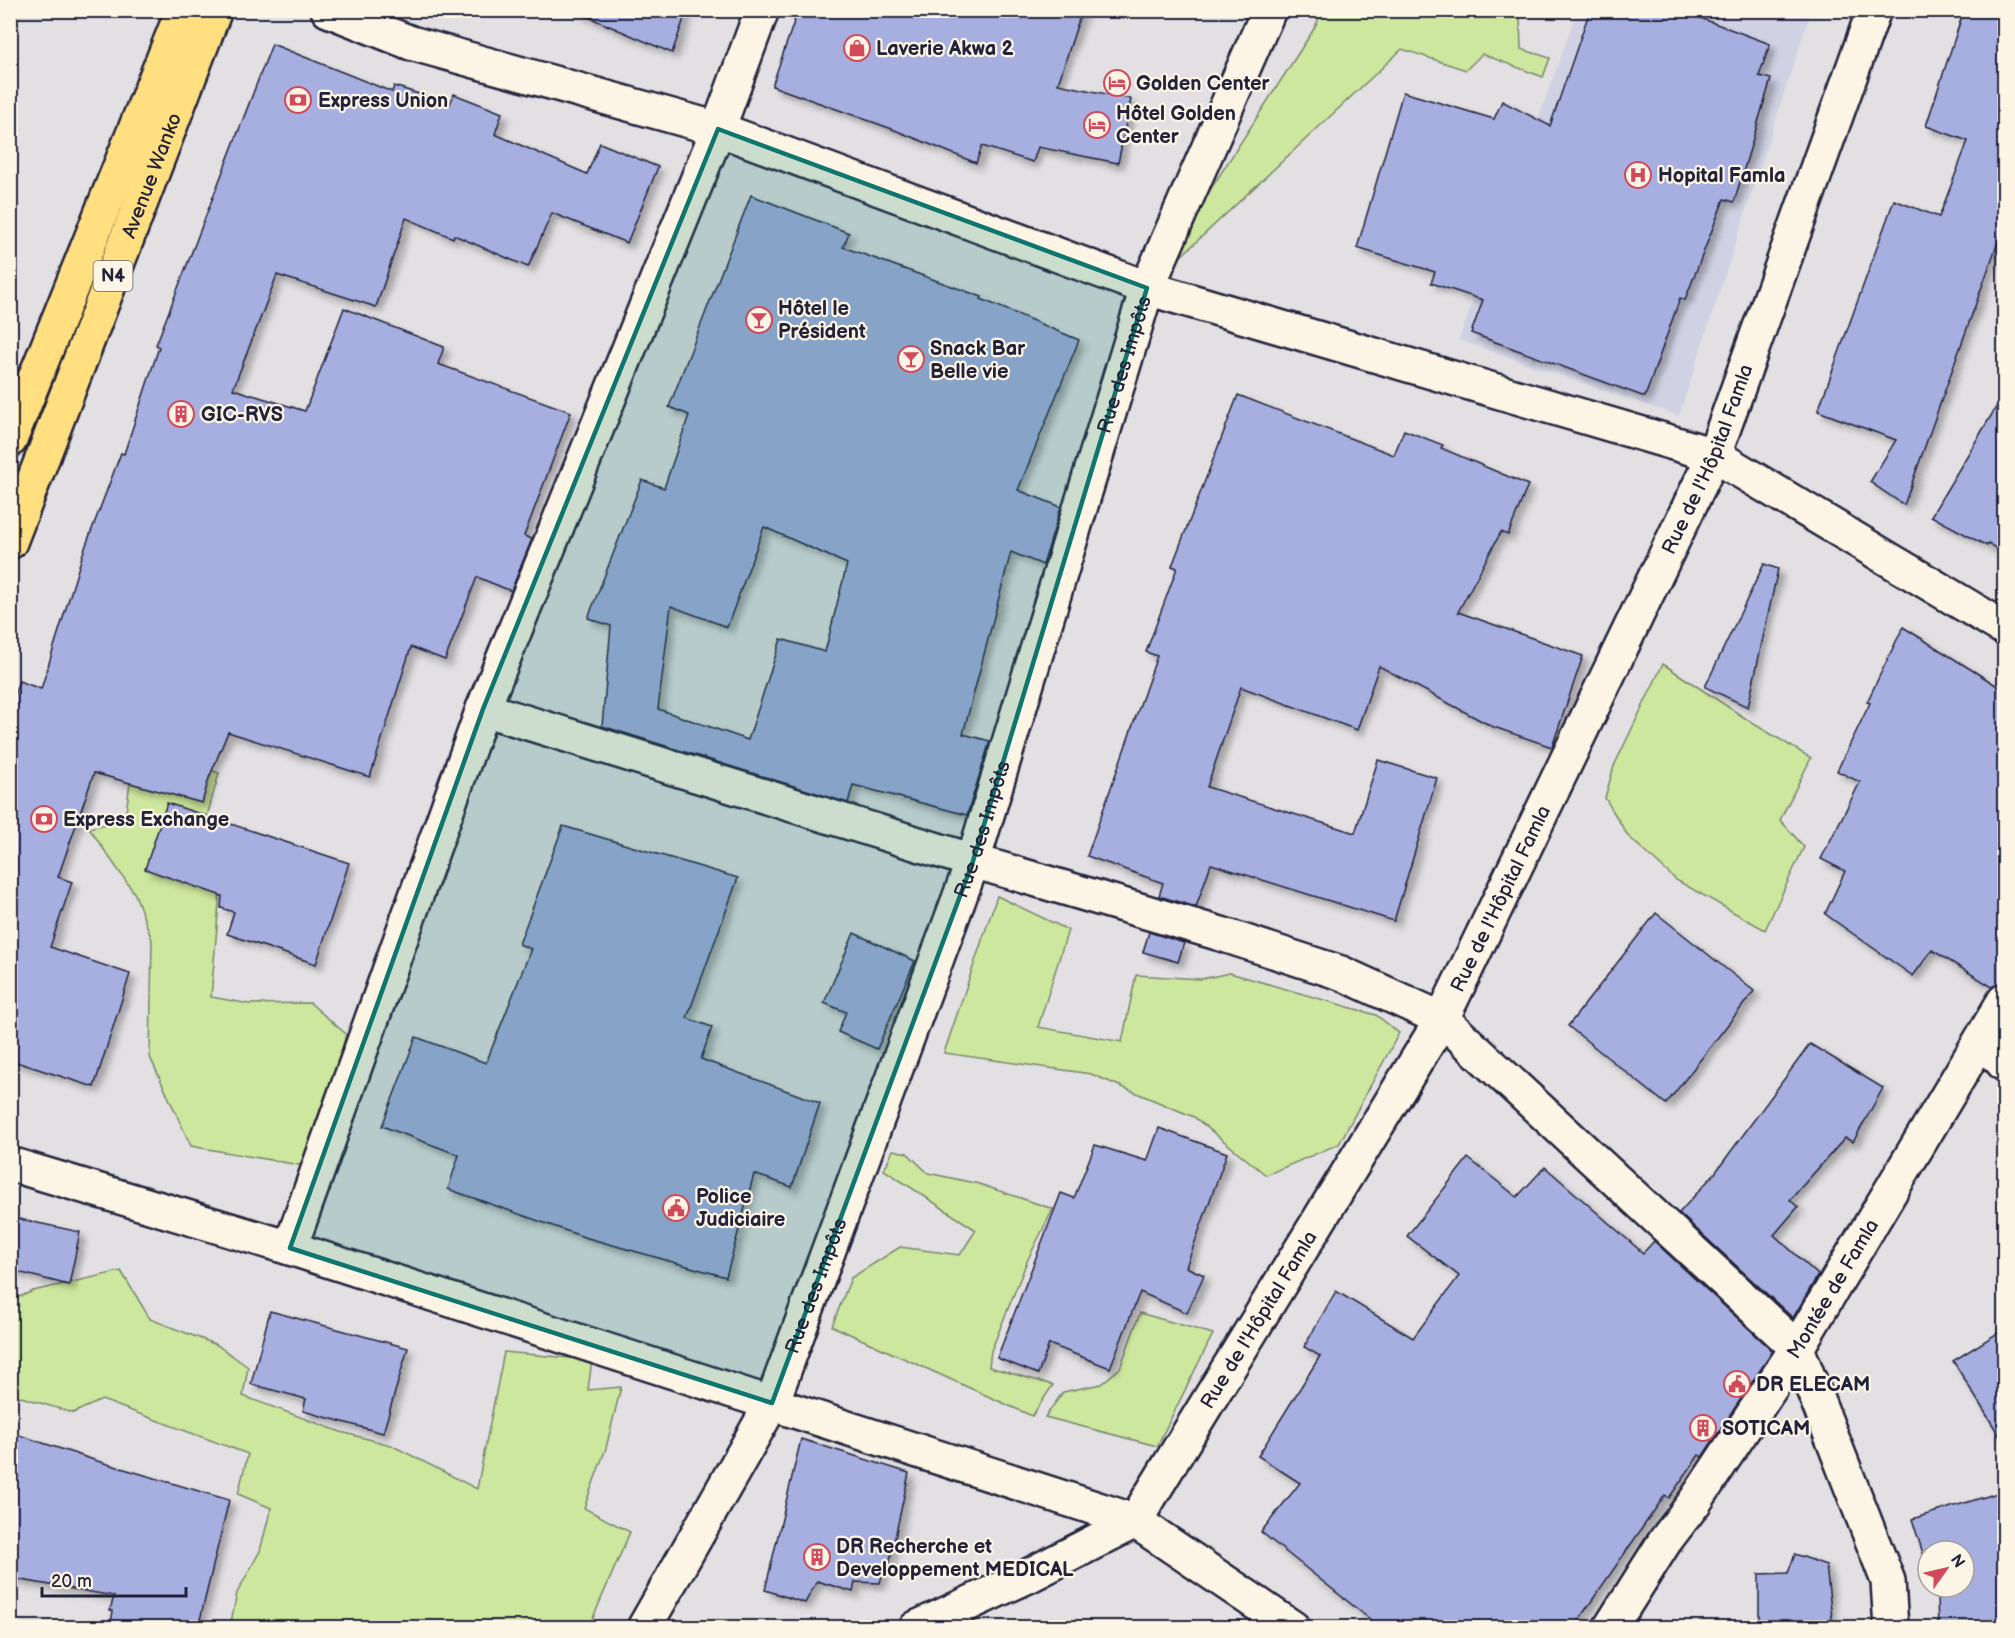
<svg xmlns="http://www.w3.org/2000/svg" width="2015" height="1638" viewBox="0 0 2015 1638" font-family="'Balsamiq Sans',sans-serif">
	<defs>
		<filter id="shadow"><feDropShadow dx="5.5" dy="5.5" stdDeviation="3" flood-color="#0004"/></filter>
	</defs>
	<rect width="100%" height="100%" fill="#e2e0e3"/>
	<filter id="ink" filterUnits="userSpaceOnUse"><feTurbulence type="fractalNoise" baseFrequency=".0167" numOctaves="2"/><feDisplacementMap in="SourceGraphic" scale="12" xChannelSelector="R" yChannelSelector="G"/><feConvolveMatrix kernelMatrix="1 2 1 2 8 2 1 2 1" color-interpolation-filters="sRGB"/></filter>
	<g filter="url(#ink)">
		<path fill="#d0d1e2" d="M1577,11H1811L1679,416L1459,340Z"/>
		<g fill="#cde79e" stroke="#78846c" stroke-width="1.5">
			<path d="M1323,11H1496L1520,18L1521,49L1550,58L1543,77L1482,54L1466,70L1402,49L1147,288L1312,32Z"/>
			<path d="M1663,664L1754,724L1811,758L1780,820L1804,847L1765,930L1676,880L1628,836L1605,798L1614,766Z"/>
			<path d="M135,744L219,773L198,849L221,879L211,997L249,1004L310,1003L346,1034L310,1167L191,1146L150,1057L152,940L135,894L89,828L125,820Z"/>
			<path d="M997,896L1068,930L1038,1027L1122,1042L1136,975L1201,979L1230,973L1376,1015L1399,1033L1339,1144L1266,1175L1194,1117L1091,1074L944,1053Z"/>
			<path d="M893,1150L907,1153L928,1173L979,1184L1053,1209L1028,1259L991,1351L989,1367L1053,1385L1032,1416L832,1326L851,1278L900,1247L960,1255L976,1230L884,1170Z"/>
			<path d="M121,1271L150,1319L217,1345L248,1367L243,1396L341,1432L391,1445L477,1489L504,1352L592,1360L588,1390L621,1387L606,1448L584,1508L630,1532L589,1627H230L237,1593L260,1551L271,1508L238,1494L248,1454L102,1400L73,1413L11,1394L10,1301L33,1291Z"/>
			<path d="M1140,1313L1213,1334L1157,1446L1045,1417L1063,1392L1101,1384L1120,1368Z"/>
		</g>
		<g fill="#a6afdf" stroke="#22223b" stroke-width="1.5" fill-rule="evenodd" filter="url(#shadow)">
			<path d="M572,10H687L672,53Z"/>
			<path d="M798,10H1082L1058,84L1131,99L1118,163L1038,147L1033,162L982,146L976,163L892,129L772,86Z"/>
			<path d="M1590,10H1679L1770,44L1759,76L1771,79L1734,202L1724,199L1685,300L1680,298L1645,397L1471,333L1483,300L1431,283L1435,272L1357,248L1403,92L1494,119L1502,101L1550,126Z"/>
			<path d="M1964,10H2004V225L1904,505L1870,482L1896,440L1818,411L1894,200L1939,217L1968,141L1926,126Z"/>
			<path d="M272,44L392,92L394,86L450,104L454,94L502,113L495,134L587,174L600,143L658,167L627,243L552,213L528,267L454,235L453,238L406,218L376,307L277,275L233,389L305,411L344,308L444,347L438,364L571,412L524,536L532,539L511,591L477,577L445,660L411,647L370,777L228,732L209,778L202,803L94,773L58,877L72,882L50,947L130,974L94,1087L10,1060V707L19,681L41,689L83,553L121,453L124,454L159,347L156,345Z"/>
			<path d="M751,195L849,233L843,247L982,297L981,299L1079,340L1018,490L1061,507L1043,565L1011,552L963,734L990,741L967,815L853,785L848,803L602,726L611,626L588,618L642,480L664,488L689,415L669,407ZM764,527L847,564L825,652L781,639L748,740L658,709L671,606L727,627Z"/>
			<path d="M2004,394V552L1988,544L1987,546L1931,516Z"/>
			<path d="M1238,395L1394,455L1404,430L1443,445L1441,448L1528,485L1508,535L1501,532L1458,612L1583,656L1552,747L1491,726L1379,666L1357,730L1241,687L1207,787L1355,833L1378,760L1437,778L1394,921L1211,864L1196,907L1159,896L1163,883L1087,856L1157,656L1146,652L1177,568L1172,566Z"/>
			<path d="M1764,564L1778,569L1748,707L1705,687Z"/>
			<path d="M1903,627L2004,690V982L1992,987L1932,950L1913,976L1825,914L1845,871L1821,859L1860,782L1837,771L1870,703L1867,702Z"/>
			<path d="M167,803L349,863L316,964L227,934L234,912L221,908L222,896L145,869Z"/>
			<path d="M563,826L738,878L687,1018L712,1027L701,1059L820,1103L792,1187L754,1174L726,1277L584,1237L448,1189L459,1155L382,1126L416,1037L486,1063L531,949L519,944Z"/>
			<path d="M1656,913L1754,991L1666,1104L1568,1026Z"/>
			<path d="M1149,932L1184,943L1178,962L1143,952Z"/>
			<path d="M854,933L915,961L877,1049L838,1032L846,1012L824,1003Z"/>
			<path d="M1810,1044L1883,1088L1853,1142L1845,1138L1790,1200L1798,1207L1774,1235L1818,1275L1793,1318L1679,1213L1715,1173Z"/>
			<path d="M1159,1128L1227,1153L1186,1267L1204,1275L1187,1313L1140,1292L1110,1368L1049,1344L1038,1374L997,1358L1061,1193L1074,1198L1095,1145L1147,1161Z"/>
			<path d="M1468,1158L1517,1197L1545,1167L1643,1253L1654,1241L1773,1351L1702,1457L1699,1455L1669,1498L1665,1495L1573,1628H1381L1261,1532L1300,1483L1258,1456L1320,1356L1304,1347L1336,1291L1413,1338L1459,1276L1407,1236Z"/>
			<path d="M10,1217L80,1232L69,1285L10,1270Z"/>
			<path d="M270,1311L408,1348L383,1433L303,1411L306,1399L251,1384Z"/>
			<path d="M2004,1329V1443L1953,1361Z"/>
			<path d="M10,1432L94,1460L229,1500L198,1628H110L113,1611L110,1610L114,1596L10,1578Z"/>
			<path d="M801,1439L909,1473L889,1565H885L880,1583L855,1582L853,1592L817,1581L805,1603L765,1590Z"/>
			<path d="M2004,1491V1628H1938L1937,1596L1934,1587H1964V1551H1928V1569L1912,1519Z"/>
			<path d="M1795,1554L1826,1565L1833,1628H1759V1574L1788,1573Z"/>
		</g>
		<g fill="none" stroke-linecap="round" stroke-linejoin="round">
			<defs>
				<g id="minor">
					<path d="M328,10L411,43L718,129L1147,288L1714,455L2004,628"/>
					<path d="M483,709L973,861L1221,934L1341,973L1442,1019L1797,1348L1888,1581L1891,1628"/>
					<path d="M1983,1040L2004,1064"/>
					<path d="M10,1164L290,1248L1135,1521L1293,1628"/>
					<path d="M290,1248L483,709L718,129L762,10"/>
					<path id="s1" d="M644,1628L772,1403L973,861L1147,288L1269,10"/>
					<path id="s2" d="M916,1628L1028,1576L1135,1521L1442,1019L1714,455L1874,10"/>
				</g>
				<g id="tertiary">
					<path id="s3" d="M1610,1628L1665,1541L1694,1503L1797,1348L2004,1001"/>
				</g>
				<g id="trunk">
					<path d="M10,440L183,10"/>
					<path id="s4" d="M10,542L215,10"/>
				</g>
			</defs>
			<use href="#minor" stroke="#22223b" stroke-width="38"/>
			<use href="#tertiary" stroke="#22223b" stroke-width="38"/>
			<use href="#trunk" stroke="#22223b" stroke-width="38"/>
			<use href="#minor" stroke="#fcf5e5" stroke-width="33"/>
			<use href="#tertiary" stroke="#fcf5e5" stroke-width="33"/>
			<use href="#trunk" stroke="#ffdf80" stroke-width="33"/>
		</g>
	</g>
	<path fill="#0f766e" fill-opacity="0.2" stroke="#0f766e" stroke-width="4.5" stroke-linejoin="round" d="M718,129L1147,288L973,861L772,1403L290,1248L483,709Z"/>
	<defs>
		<symbol id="shop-ring" viewBox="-11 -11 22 22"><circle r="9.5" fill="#fcf5e5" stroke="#d1495b" stroke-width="1.5"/><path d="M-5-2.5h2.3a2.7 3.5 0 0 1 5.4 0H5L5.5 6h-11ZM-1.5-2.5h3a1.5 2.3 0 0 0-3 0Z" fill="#d1495b"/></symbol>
		<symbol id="hotel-ring" viewBox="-11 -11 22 22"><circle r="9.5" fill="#fcf5e5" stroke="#d1495b" stroke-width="1.5"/><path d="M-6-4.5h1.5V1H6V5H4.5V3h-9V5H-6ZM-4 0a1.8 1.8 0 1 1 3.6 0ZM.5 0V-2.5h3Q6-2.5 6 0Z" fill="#d1495b"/></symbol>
		<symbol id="bank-ring" viewBox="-11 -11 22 22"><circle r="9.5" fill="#fcf5e5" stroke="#d1495b" stroke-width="1.5"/><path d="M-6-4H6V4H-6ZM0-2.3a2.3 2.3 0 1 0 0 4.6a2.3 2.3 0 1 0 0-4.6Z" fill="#d1495b"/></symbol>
		<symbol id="hospital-ring" viewBox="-11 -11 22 22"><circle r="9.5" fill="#fcf5e5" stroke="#d1495b" stroke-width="1.5"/><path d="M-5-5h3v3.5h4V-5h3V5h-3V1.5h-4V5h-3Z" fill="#d1495b"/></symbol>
		<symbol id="bar-ring" viewBox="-11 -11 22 22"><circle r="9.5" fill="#fcf5e5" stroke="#d1495b" stroke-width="1.5"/><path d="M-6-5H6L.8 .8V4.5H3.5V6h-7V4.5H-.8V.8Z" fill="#d1495b"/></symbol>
		<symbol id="building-ring" viewBox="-11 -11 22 22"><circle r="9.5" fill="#fcf5e5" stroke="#d1495b" stroke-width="1.5"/><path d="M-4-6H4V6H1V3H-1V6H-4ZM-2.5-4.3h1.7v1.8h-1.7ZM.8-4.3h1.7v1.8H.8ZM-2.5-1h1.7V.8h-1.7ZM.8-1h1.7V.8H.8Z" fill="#d1495b"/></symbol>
		<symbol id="civic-ring" viewBox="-11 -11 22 22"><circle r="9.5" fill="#fcf5e5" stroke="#d1495b" stroke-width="1.5"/><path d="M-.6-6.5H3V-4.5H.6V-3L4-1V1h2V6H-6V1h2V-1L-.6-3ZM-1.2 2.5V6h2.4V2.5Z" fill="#d1495b"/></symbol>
	</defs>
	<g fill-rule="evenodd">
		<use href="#shop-ring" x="842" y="33" width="30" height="30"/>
		<use href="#hotel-ring" x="1102" y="68" width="30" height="30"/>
		<use href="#bank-ring" x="283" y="85" width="30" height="30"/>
		<use href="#hotel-ring" x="1082" y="110" width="30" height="30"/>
		<use href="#hospital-ring" x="1623" y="160" width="30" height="30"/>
		<use href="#bar-ring" x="744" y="305" width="30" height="30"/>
		<use href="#bar-ring" x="896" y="344" width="30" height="30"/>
		<use href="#building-ring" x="166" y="399" width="30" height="30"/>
		<use href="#bank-ring" x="29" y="804" width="30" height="30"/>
		<use href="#civic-ring" x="661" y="1193" width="30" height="30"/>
		<use href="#civic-ring" x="1722" y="1369" width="30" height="30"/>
		<use href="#building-ring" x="1688" y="1413" width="30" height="30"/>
		<use href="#building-ring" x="802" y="1542" width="30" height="30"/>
	</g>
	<g text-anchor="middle" stroke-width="4.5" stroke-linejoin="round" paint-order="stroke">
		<rect fill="#fcf5e5" stroke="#63616e" stroke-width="1.5" x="93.5" y="261" width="39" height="30" rx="4.5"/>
		<g font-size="18" font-weight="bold" fill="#22223b">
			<text x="113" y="282">N4</text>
		</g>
		<g font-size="20" font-weight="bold" fill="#22223b" stroke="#fcf5e5" text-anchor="start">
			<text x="876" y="55">Laverie Akwa 2</text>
			<text x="1136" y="90">Golden Center</text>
			<text x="318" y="107">Express Union</text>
			<text x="1116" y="120">Hôtel Golden<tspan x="1116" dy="23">Center</tspan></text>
			<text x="1658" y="182">Hopital Famla</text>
			<text x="778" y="315">Hôtel le<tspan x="778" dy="23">Président</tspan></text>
			<text x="930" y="355">Snack Bar<tspan x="930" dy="23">Belle vie</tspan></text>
			<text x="201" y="421">GIC-RVS</text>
			<text x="63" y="826">Express Exchange</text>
			<text x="696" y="1203">Police<tspan x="696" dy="23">Judiciaire</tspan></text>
			<text x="1756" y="1391">DR ELECAM</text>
			<text x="1722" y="1435">SOTICAM</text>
			<text x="836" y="1553">DR Recherche et<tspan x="836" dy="23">Developpement MEDICAL</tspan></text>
		</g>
		<g font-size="20" fill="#22223b" stroke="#fcf5e5">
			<text dy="7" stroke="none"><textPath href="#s4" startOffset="393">Avenue Wanko</textPath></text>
			<text dy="7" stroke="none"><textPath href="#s1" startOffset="1356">Rue des Impôts</textPath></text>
			<text dy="7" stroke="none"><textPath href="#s2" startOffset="1452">Rue de l'Hôpital Famla</textPath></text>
			<text dy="7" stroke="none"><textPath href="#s1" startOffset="870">Rue des Impôts</textPath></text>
			<text dy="7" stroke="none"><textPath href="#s2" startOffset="966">Rue de l'Hôpital Famla</textPath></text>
			<text dy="7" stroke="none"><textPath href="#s1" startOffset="384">Rue des Impôts</textPath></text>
			<text dy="7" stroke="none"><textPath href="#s3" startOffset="406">Montée de Famla</textPath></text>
			<text dy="7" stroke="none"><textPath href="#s2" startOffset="480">Rue de l'Hôpital Famla</textPath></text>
		</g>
	</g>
	<rect width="2015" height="1638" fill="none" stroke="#fcf5e5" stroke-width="36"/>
	<rect x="18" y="18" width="1979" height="1602" fill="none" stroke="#22223b" stroke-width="2" filter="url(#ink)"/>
	<g transform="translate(1946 1569) rotate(56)"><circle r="28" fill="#fcf5e5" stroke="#a5a1a1" stroke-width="1.5"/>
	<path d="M0-4.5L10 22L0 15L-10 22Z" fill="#d1495b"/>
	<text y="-9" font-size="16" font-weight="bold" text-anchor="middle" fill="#22223b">N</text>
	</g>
	<path d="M42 1587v9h144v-9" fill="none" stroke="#22223b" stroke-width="3"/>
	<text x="51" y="1587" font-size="18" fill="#22223b" stroke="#fcf5e5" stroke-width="4.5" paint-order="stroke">20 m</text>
</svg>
